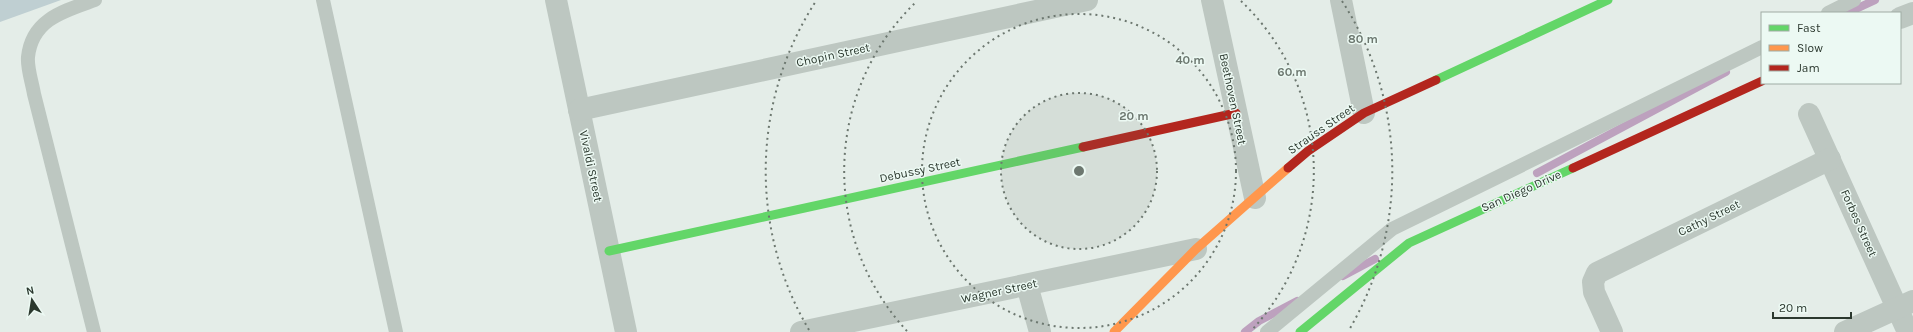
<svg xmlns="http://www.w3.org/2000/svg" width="1913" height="332" viewBox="0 0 1913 332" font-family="Karla,sans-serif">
	<rect width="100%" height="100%" fill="#e4ede8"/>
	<path fill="#bfcfd2" d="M0,0H61L0,22Z"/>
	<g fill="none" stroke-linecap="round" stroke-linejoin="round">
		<g stroke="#bda1be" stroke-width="8">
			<path d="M1847,13L1875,0"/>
			<path d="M1537,173L1726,72"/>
			<path d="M1343,276L1375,259"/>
			<path d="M1245,332L1259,321L1297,301"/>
		</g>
		<g stroke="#bdc7c1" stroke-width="14">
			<path d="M323,0L396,332"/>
			<path d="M1828,13L1854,0"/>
			<path d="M94,332L34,94C32,82 27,68 28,57C32,19 64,11 95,0"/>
			<path d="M1267,332L1392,229L1762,47"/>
		</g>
		<g stroke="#bdc7c1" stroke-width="22">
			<path d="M556,0L626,332"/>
			<path d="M1212,0L1255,198"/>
			<path d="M1341,0L1364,113"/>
			<path d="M1900,18L1913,13"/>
			<path d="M579,110L1087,0"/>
			<path d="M1809,114L1908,332"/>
			<path d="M1027,285L1040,332"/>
			<path d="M801,332L1196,249"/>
			<path d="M1612,332L1594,292L1593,282L1597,273L1830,159"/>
			<path d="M1845,332L1913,301"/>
		</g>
		<g stroke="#63d668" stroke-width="9">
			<path d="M1436,80L1608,0"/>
			<path d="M609,251L1083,147"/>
			<path d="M1300,332L1409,243L1573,168"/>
		</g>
		<path stroke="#ff974d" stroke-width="9" d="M1114,332L1196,249L1288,168"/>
		<g stroke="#b3261e" stroke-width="9">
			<path d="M1083,147L1236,113"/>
			<path d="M1288,168L1308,151L1364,113L1436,80"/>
			<path d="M1573,168L1762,81"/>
		</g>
	</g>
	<circle cx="1079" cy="171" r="78" fill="#6c776f" fill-opacity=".12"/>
	<g fill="none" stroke="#6c776f" stroke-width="2" stroke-dasharray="2 4">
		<circle cx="1079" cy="171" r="78"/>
		<circle cx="1079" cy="171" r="157"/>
		<path d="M907 331A235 235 0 0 1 917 1M1241 1A235 235 0 0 1 1251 331"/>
		<path d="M809 330A313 313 0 0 1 816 1M1342 1A313 313 0 0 1 1349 330"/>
	</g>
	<g text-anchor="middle" stroke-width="3" stroke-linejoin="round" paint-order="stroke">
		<g font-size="12" fill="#2b382e" stroke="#ecf9f3">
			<text transform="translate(833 55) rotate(-12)" y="4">Chopin Street</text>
			<text transform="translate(1233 99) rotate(78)" y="4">Beethoven Street</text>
			<text transform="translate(1321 129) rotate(-35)" y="4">Strauss Street</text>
			<text transform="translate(591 166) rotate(78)" y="4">Vivaldi Street</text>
			<text transform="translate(920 170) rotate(-12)" y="4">Debussy Street</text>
			<text transform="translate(1521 191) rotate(-24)" y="4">San Diego Drive</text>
			<text transform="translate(1709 218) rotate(-26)" y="4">Cathy Street</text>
			<text transform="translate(1859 223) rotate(66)" y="4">Forbes Street</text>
			<text transform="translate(999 291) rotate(-12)" y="4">Wagner Street</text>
		</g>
	</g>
	<circle cx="1079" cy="171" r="6" fill="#6c776f" stroke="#ecf9f3" stroke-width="2"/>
	<g font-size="12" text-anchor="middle" font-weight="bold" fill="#6c776f" stroke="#ecf9f3" stroke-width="3" stroke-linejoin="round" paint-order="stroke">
		<text x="1363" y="43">80 m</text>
		<text x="1190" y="64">40 m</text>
		<text x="1292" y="76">60 m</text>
		<text x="1134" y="120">20 m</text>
	</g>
	<rect x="1761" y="12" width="140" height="72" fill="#ecf9f3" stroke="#9faca4"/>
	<rect x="1769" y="25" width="20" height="6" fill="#63d668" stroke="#9faca4"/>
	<text x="1797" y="32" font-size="12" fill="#2b382e">Fast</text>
	<rect x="1769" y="45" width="20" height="6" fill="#ff974d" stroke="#9faca4"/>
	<text x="1797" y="52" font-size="12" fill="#2b382e">Slow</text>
	<rect x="1769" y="65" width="20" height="6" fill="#b3261e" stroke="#9faca4"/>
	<text x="1797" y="72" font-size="12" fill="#2b382e">Jam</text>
	<g transform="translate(32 300) rotate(348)" stroke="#ecf9f3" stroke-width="3" paint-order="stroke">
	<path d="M0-3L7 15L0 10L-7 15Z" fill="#2b382e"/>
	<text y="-6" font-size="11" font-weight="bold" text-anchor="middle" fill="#2b382e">N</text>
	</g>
	<path d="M1773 312v6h78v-6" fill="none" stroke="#2b382e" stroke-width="2"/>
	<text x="1779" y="312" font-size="12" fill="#2b382e" stroke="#ecf9f3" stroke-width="3" paint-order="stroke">20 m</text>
</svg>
